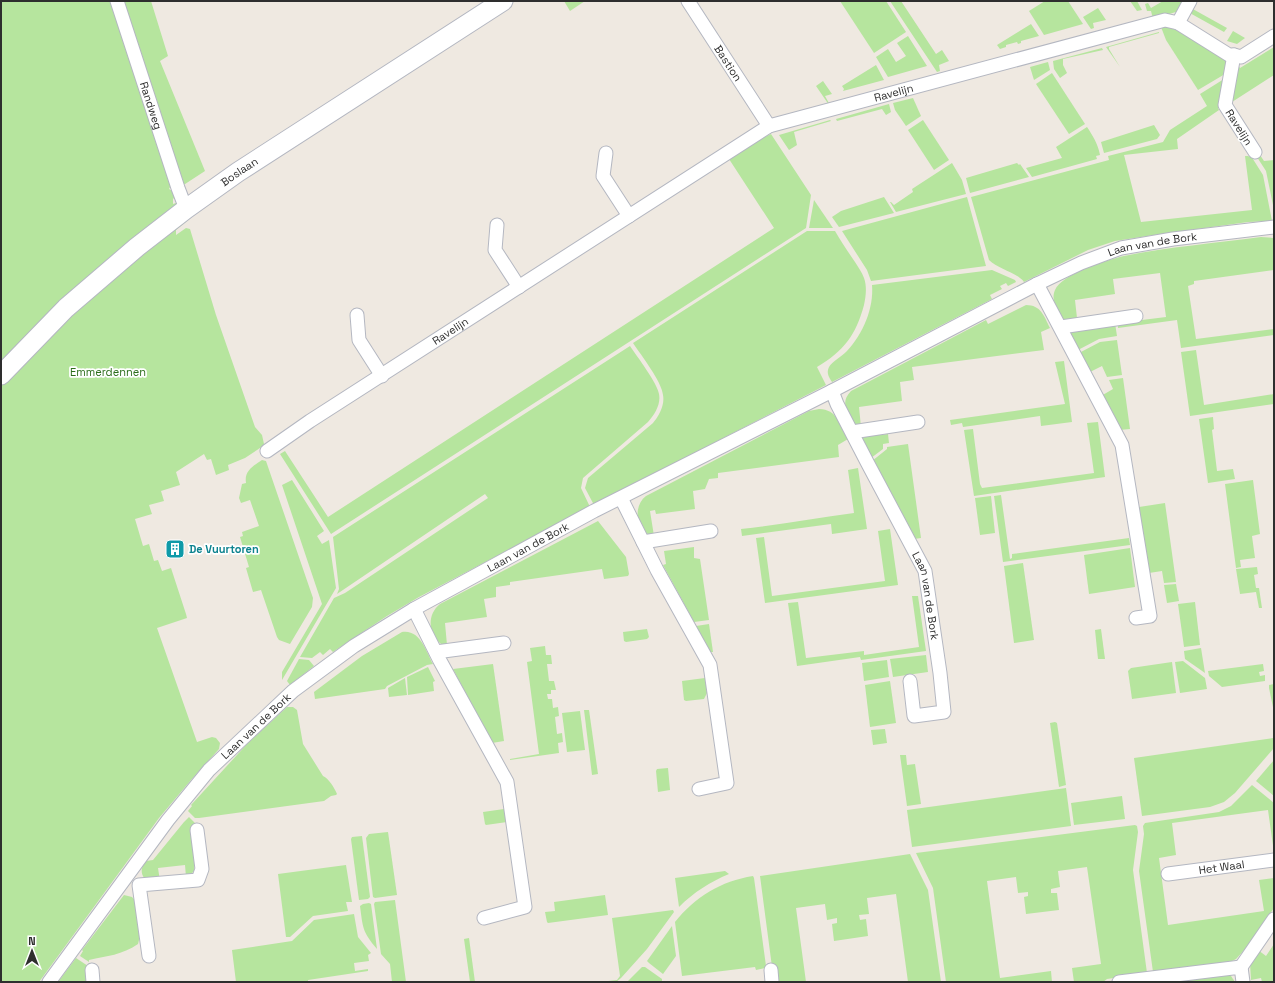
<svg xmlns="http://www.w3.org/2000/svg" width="1275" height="983" viewBox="0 0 1275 983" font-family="'Space Grotesk',sans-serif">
	<rect width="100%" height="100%" fill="#efe9e1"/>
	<g fill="#b6e59e">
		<path d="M1,1H114L174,186L169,188L170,190H172L175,197L173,199V204L176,203V207L187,221L176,230V235L186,228L190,229L216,315L255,427L262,435L264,444L263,446L245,458L228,465L229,470L216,475L211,459L207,460L204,454L176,472L180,485L161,491L164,501L149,505L152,514L135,519L143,546L149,544L154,561L158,560L162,571L171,568L186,614L187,618L157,628L197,742L212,737L216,738L220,743L219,749L191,780L159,818L39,982H1Z"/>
		<path d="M120,1H151L168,56L160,61L205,171L182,186Z"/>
		<path d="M564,1H585L570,11Z"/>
		<path d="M840,1H886L906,32L874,53Z"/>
		<path d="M890,1H901L936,54L942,50L949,61L939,65L940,71L937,72Z"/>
		<path d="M1045,1H1068L1083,24L1044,35L1029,11Z"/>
		<path d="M1130,1H1137L1142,10L1137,11Z"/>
		<path d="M1163,1H1185L1179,11L1153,19L1151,11H1147L1145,4L1148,3L1151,8Z"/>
		<path d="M1098,8L1106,20L1093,23L1094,28L1091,29L1083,17Z"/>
		<path d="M1191,8L1227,28L1224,32L1188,12Z"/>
		<path d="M1031,24L1039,36L1021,41V43L1018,44L1017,42L1006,45V47L1000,49L997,45Z"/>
		<path d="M1161,27H1168L1176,30L1228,60L1225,74L1198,90L1166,40Z"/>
		<path d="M1233,31L1245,38L1237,44L1227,41Z"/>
		<path d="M1159,32V33L1109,47V49L1120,67L1106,47Z"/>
		<path d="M908,36L927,66L888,77L876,57L888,49L896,62L906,56L897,43Z"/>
		<path d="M1274,47V75L1232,102L1238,65L1240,68Z"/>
		<path d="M1102,48L1103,50L1063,59V65L1067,73L1060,78L1054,69L1053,61Z"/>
		<path d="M1048,62L1050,70L1034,80L1030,67Z"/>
		<path d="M876,65L884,80L843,91L844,89L842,86Z"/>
		<path d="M1052,73L1085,124L1069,134L1036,84Z"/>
		<path d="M1224,79L1218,108L1219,110L1177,139L1178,149L1124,155L1141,222L1252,210L1245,156H1248L1250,157L1251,156L1263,175L1272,221L1248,222L1154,235L1115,241L1088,250L1024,282C1018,273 998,269 989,260L971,197L1109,160L1108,156L1163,142L1170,130L1207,106L1200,94Z"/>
		<path d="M823,81L832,94L825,96L830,105H829L816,86Z"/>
		<path d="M913,98L921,116L906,126L895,110L893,103Z"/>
		<path d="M889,104L891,112L886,115L882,109L837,121L836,119Z"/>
		<path d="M830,120L831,121L794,132L797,145L789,150L779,135Z"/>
		<path d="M923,120L949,160L934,170L908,130Z"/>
		<path d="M1154,125L1160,135L1157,139L1104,153L1101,142Z"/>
		<path d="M1087,127C1093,136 1098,144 1100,155L1096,156L1097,159L1032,177L1026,168L1062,158L1056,147Z"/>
		<path d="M771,134L811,195L806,228L331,534L280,454L285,451L328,517L774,228L729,159L754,142Z"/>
		<path d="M1258,152L1264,161L1274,160V210L1266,171L1255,154Z"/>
		<path d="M952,163L962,180L966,194L896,212L890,202H891L894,205L913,192L912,189Z"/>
		<path d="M1017,163L1019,165L1020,164L1029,177L970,193L966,178Z"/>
		<path d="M884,197L894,213L839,227L832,217L841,211Z"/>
		<path d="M967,197L986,266L871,281L867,270L842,231Z"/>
		<path d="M814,200L833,228H809Z"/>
		<path d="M807,231H835C841,241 848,252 855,262C858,267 862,272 864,278C867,286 866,296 864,305C856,335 844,351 817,367L826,385L594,505L585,488L588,478L653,423C659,416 665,405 663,395C662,382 641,355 633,343Z"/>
		<path d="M1261,237L1274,238V270L1194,281V284L1188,286L1196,339L1274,329V335L1181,348L1177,320L1118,328V323L1166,317L1160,273L1113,279L1115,294L1075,300L1077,318L1075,321L1063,322C1059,313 1050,301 1055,290C1062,274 1107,260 1124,256C1169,247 1215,243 1261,237Z"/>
		<path d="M992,270L1015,280L1016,282L1008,286L1006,283L1000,286L1002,289L990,295L992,299L832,382C829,377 826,373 829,367C832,362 842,356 847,351C863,334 874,308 872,285Z"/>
		<path d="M1026,305C1041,305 1044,316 1050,328L1041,332L1044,350L912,367L914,380L900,382L902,401L859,407L861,427H856C848,414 839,403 851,391L986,320L988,324Z"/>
		<path d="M1115,323L1117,336L1099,339L1078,350L1069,333L1072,329Z"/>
		<path d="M1117,340L1122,375L1107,377L1102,366L1090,372L1079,353L1100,342Z"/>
		<path d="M630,346C636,355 658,384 659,394C661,404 655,414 648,422L583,478L581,488L590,507L419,597L387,616L333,652L330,649L323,655L320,652L312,658L300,657L334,598L345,593L488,498L485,494L337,594L339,589L333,537Z"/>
		<path d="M1196,350L1204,405L1274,394V404L1190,416L1181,352Z"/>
		<path d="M1064,361L1072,422L1041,426L1040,416L963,427L962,423L951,425L950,420L1065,404L1055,362Z"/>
		<path d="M1123,378L1130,429L1119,430L1101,396L1113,389L1109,380Z"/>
		<path d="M819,409C837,409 841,426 848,439L838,445L839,457L718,473V478L709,479L705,489L693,491L695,509L656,514L655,510L650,511L654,536C636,534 632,506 646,496L809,411Z"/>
		<path d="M1213,417L1214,429L1212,430L1217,471L1233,469L1235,479L1208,483L1199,419Z"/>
		<path d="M1098,422L1105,477L974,496L964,430L973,429L980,484L982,488L1094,473L1087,423Z"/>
		<path d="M881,433V435L888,434L889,443L883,444V449L871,458L861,439L868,435Z"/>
		<path d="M908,444L921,538L914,539L872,461L887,449V447Z"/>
		<path d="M262,460L266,461L313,598L312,607L290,644L279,640L277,637L261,590L253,592L246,568L249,567L240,537L243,536L242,532L259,526L250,500L241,503L239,498L242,484L246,483C244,471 253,466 262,460Z"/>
		<path d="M858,468L867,529L832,534L831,524L742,536L741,529C779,525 816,518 854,513L848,470Z"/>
		<path d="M292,480L324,531L317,536L322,544L329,540L336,588L282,680V672L322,604L282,485Z"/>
		<path d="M1253,480L1260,534L1252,536L1255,558L1240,560L1241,567L1236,568L1225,484Z"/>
		<path d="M1001,495L1010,559L1012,558V554L1129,538L1130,545L1003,562L994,496Z"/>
		<path d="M991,496L995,533L980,535L975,498Z"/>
		<path d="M1165,503L1176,582L1164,583L1162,571L1149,573L1139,507Z"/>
		<path d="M598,521L626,557L629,574L628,576L604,579L602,569L510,582V585L496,587V597L484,599L487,617L445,623L447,645L444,646C428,637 426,615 440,604Z"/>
		<path d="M890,529L898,585L765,603L756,538L764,537L772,596L885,581L878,531Z"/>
		<path d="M694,547V558L700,559L709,620L694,622L663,565L666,564L664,551Z"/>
		<path d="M1130,548L1135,587L1089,594L1084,555Z"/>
		<path d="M1023,563L1034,640L1014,643L1004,566Z"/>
		<path d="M1257,567L1258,574L1254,575L1256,588H1259L1262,608H1259L1256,592L1240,594L1236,569Z"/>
		<path d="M1176,584L1179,601L1167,603L1164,585Z"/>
		<path d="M912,596H918L926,651L861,660L860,657L797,666L788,603L798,602L806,658L864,651V655L919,647Z"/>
		<path d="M1195,602L1200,645L1184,647L1178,604Z"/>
		<path d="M709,624L713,652H709L696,626Z"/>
		<path d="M647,629L649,637L647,639L626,642L624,641L623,632Z"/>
		<path d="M1101,629L1105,659H1098L1095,630Z"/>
		<path d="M402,632C420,629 426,651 433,664L427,665L387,686L385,689L315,699L314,692L362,656Z"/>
		<path d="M545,646L546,655H551L552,664H547L549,681H554L556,690H551V694H547L548,699H552L553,708L558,707L559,716L555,717L557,734L562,733L563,742L558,743L559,753L510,760V759L539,754L527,662L532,661L530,648Z"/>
		<path d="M1201,648L1205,673L1185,659L1184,651Z"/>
		<path d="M926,655L928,672L893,677L890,659Z"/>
		<path d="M299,659L309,660L314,666L290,685L287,681Z"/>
		<path d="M887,660L889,677L864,681L862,663Z"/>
		<path d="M1183,661L1205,678L1207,689L1180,693L1175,662Z"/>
		<path d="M1172,662L1176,693L1132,699L1128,671L1131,668Z"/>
		<path d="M493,664L504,741L492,743L453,669Z"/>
		<path d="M1263,664L1264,671L1259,672L1260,676L1265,675V681L1222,687L1209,676L1208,671Z"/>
		<path d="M428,667L435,681L433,682L434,691L408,695L407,677Z"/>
		<path d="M405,678L407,695L389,697L388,688Z"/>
		<path d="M705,678L707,693L704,699L686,701L684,700L682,681Z"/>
		<path d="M890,681L896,723L870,727L865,685Z"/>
		<path d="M1274,684V712L1269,688V685Z"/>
		<path d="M287,707H293L297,710L303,744L323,776C329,779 334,787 337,794L336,795L331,796L324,801L199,818H195L188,811L192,806L191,805L248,743Z"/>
		<path d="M584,710H589L598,774L592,775Z"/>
		<path d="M580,711L585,750L567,752L562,713Z"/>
		<path d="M1055,722L1057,723L1066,785L1059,787L1050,723Z"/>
		<path d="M885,729L887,743L873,745L871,730Z"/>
		<path d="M1273,738L1274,748L1235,793L1224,802L1210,807L1142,816L1134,758Z"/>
		<path d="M900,755H906L907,765L915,764L921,804L907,806Z"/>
		<path d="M1274,760V796L1256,781Z"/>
		<path d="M668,768L670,790L658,792L656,771L657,769Z"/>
		<path d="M1252,785L1274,803V853L1268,810L1172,823L1176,855L1159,858L1168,925L1264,911L1259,880L1274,878V908L1246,948L1236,959L1230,962L1153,972L1139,871L1144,834L1143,826L1145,823L1219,812L1231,806Z"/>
		<path d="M1066,788L1071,826L912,847L907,810Z"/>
		<path d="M1122,796L1125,819L1074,825L1071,803Z"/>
		<path d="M504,809L507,822L486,825L485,824L483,812Z"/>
		<path d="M189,817L196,824L194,871L191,874L186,877L185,865L158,868L160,881L145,879C140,873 141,867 146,861L153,860L184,822Z"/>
		<path d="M1135,825L1137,826L1138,832L1133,870L1147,973L1107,979L1103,982H1074L1072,968L1101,964L1087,867L1058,871L1060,887L1051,889V893H1057L1059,910L1026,914L1024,897L1028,896V892L1018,893L1016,877L987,881L1000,978L1051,971L1052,982H946L933,888L916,853Z"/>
		<path d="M388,832L397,895L375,898L373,897L366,838L369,834Z"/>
		<path d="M362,836L370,897L368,899L359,900L351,839L352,837Z"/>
		<path d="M910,854L928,890L941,982H908L896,894L867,898L869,914L859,915L860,920L866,919L868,936L834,941L832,924L837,923V918L827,920L825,904L796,908L806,982H774L760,876Z"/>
		<path d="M346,865L352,902H346L348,911L313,916L290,937H286L278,874Z"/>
		<path d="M725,871L729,874C710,882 694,892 679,907L675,878Z"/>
		<path d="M753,876L754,878L766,966L765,968L756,970L755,967L682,976L675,922C695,897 721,881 753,876Z"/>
		<path d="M124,895L132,897L138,904L142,928L138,944C122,955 107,956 89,960V962L80,956L83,951L82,950Z"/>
		<path d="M605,895L608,915L548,923L547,922L545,912L555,911L554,902Z"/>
		<path d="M395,900L406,982H392L390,964L381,954L374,904L375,902Z"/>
		<path d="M369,903L371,904L377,949C362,931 363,928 360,906L363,904Z"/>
		<path d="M673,910L674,912L647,949L621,978L616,982H599L617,980L620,976L612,918Z"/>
		<path d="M354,914L358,937L371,953L368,955L369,961L354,963L355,971L368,969V971L308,980V982H236L232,950L292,941L314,920Z"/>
		<path d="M672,926L676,956L663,974L649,963L647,961Z"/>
		<path d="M469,938L475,982H470L464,939Z"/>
		<path d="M1274,944V982H1262L1261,978L1251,980L1250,963L1258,950L1266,956Z"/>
		<path d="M76,958L88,966L87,982H58Z"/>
		<path d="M642,967H645L662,979V982H627Z"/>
		<path d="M1227,974L1231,976L1235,982H1160Z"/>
	</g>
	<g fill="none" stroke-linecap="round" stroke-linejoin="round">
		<defs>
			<g id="minor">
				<path id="s1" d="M117,1L178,188L186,209"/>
				<path id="s2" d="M688,1L769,126"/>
				<path d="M1178,23L1190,1"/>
				<path d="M1255,152L1225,105L1234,55L1241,57L1274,36"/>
				<path d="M606,153L603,176L629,216"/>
				<path d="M497,225L495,250L519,287"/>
				<path d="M1037,284L1122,445L1150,616L1136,618"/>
				<path d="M357,315L359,340L382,376"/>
				<path d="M1061,327L1136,316"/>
				<path id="s3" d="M832,391L837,404L867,462L925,571L940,673L944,712L914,716L910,681"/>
				<path d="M852,432L918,422"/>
				<path id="s4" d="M267,451L310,421L769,126L1165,20L1178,23L1229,55H1234"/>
				<path d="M621,498L657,570L710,665L727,783L699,789"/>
				<path d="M643,542L711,531"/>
				<path d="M414,609L439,659L507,782L525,907L484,918"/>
				<path d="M436,652L504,643"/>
				<path id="s5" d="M1168,874L1274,860"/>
				<path d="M149,956L139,885L198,880L202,869L197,830"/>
				<path d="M1241,967L1274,919"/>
				<path d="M92,970L93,982"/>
				<path d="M771,970L772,982"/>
				<path id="s6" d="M49,982L168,820L209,770L293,691L354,646L414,609L594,511L832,391L1037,284L1081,263L1121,248L1173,239L1274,227"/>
				<path d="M1119,982L1241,967L1243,982"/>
			</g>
			<g id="secondary">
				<path id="s7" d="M1,375L66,308L137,247L186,209L238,172L503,1"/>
			</g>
		</defs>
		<use href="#minor" stroke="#b4b7c1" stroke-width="15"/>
		<use href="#secondary" stroke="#b4b7c1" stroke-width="21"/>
		<use href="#minor" stroke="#fff" stroke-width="13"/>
		<use href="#secondary" stroke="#fff" stroke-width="19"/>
	</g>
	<defs>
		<symbol id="building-square" viewBox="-11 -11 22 22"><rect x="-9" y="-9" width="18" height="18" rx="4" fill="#0f9aa8" stroke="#fff"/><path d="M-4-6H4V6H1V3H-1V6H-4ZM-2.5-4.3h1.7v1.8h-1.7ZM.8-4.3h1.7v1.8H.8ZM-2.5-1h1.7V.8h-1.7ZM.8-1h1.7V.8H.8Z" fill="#fff"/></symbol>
	</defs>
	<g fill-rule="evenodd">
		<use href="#building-square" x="164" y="538" width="22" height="22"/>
	</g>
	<g text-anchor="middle" stroke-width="3.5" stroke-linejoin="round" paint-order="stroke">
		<g font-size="11" fill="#2e2e2e" stroke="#fff">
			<text dy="4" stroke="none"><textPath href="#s2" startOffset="74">Bastion</textPath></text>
			<text dy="4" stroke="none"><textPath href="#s4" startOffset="727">Ravelijn</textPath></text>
			<text dy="4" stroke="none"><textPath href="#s1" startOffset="110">Randweg</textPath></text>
			<text transform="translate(1239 127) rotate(58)" y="4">Ravelijn</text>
			<text dy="4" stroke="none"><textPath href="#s7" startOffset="314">Boslaan</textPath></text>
			<text dy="4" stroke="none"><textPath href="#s6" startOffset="1353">Laan van de Bork</textPath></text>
			<text dy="4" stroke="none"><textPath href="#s4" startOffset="219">Ravelijn</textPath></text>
			<text dy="4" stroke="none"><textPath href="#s6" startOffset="657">Laan van de Bork</textPath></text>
			<text dy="4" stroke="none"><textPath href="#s3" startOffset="227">Laan van de Bork</textPath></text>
			<text dy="4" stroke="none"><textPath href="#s6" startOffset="330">Laan van de Bork</textPath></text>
			<text dy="4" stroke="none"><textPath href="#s5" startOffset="54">Het Waal</textPath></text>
		</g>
		<g font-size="11" fill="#2c6e1b" stroke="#fff">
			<text x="108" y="376">Emmerdennen</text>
		</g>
		<g font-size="11" font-weight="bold" fill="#0d838f" stroke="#fff" text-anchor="start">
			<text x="189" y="553">De Vuurtoren</text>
		</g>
	</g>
	<rect width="1275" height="983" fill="none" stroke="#2e2e2e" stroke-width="4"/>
	<g transform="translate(32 951)" stroke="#ffffff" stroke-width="3" paint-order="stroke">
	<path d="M0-3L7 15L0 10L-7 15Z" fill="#2e2e2e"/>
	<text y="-6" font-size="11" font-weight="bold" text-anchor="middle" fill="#2e2e2e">N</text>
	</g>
</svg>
